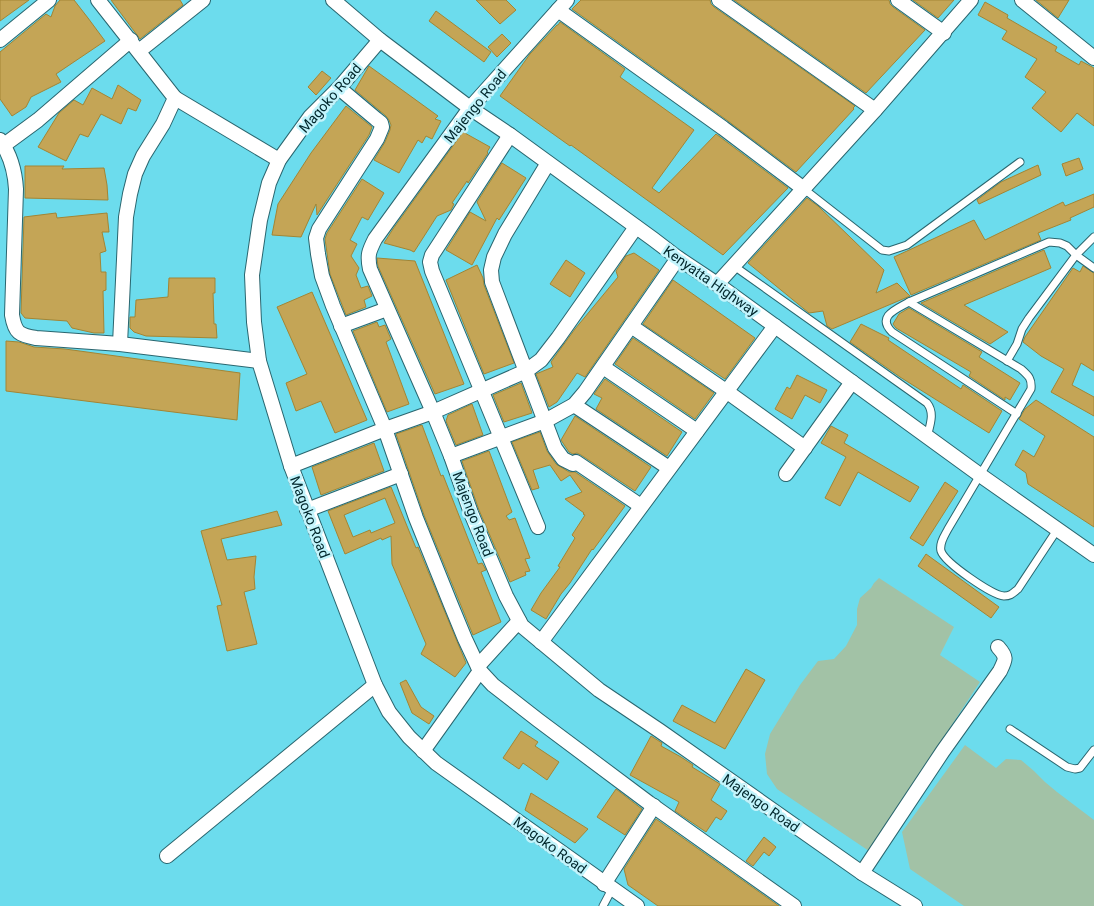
<svg xmlns="http://www.w3.org/2000/svg" width="1094" height="906" viewBox="0 0 1094 906" font-family="Roboto,sans-serif">
	<rect width="100%" height="100%" fill="#6cdced"/>
	<g fill="#a2c2a6">
		<path d="M879,578L954,627L940,655L980,682L869,851L777,789L767,774L765,754L770,734L800,685L818,661L834,659L846,646L857,625V609L860,598L871,588L874,583Z"/>
		<path d="M965,745L996,768L1006,759L1021,760L1034,771L1045,782L1057,792L1094,820V906H964L910,869L902,832Z"/>
	</g>
	<g fill="#c4a556" stroke="#a38534" fill-rule="evenodd">
		<path d="M0,0H29L0,21Z"/>
		<path d="M60,0H74L88,18L105,41L56,74L61,82L31,97L26,107L12,116L0,99V52L46,14L51,17L55,6Z"/>
		<path d="M111,0H180L183,5L140,39Z"/>
		<path d="M476,0H506L516,10L500,24Z"/>
		<path d="M581,0H710L711,4L714,7L855,106L853,108L854,109L796,172L728,121L572,9Z"/>
		<path d="M734,0H889L890,4L893,7L925,30L866,93Z"/>
		<path d="M913,0H954L938,18Z"/>
		<path d="M1036,0H1069L1058,18Z"/>
		<path d="M985,2L1008,15L1007,18L1057,47L1055,51L1079,65L1081,61L1094,68V126L1077,113L1061,132L1032,108L1046,92L1025,77L1037,59L1002,39L1007,31L978,15Z"/>
		<path d="M436,11L491,52L484,62L429,21Z"/>
		<path d="M560,22L625,69L620,77L694,130L652,188L659,193L716,134L788,188L723,255L571,145L570,146L500,96L530,54L557,25H558Z"/>
		<path d="M502,34L511,43L497,57L488,47Z"/>
		<path d="M369,66L438,116L435,119L441,121L432,139L426,136L422,143L418,140L399,173L374,160L385,142L390,130L391,125L389,120L386,116L355,90Z"/>
		<path d="M322,71L331,78L316,95L308,87Z"/>
		<path d="M118,85L141,100L136,111L128,108L121,124L101,114L88,137L80,134L66,161L38,147L59,113L74,100L83,105L92,88L112,99Z"/>
		<path d="M346,106L372,127L369,135L317,215L316,204L301,237L272,235L278,204L311,153Z"/>
		<path d="M463,132L490,147L487,152L488,153L468,183L467,181L452,203L454,204L451,210L437,216L414,252L410,250L384,243L393,229Z"/>
		<path d="M1079,158L1083,169L1066,176L1062,164Z"/>
		<path d="M502,163L526,178L499,220L497,218L472,265L446,250L470,212L486,221L477,202Z"/>
		<path d="M1038,165L1041,175L979,204L977,200L1001,182Z"/>
		<path d="M25,166H64L62,169L104,168L107,185L108,200L25,198Z"/>
		<path d="M362,179L384,193L368,220L362,217L350,240L357,244L351,256L359,268L356,275L361,288L368,286L372,296L364,300L366,307L346,315L330,274L325,239L327,233Z"/>
		<path d="M1094,194V207L1070,218L1071,220L1038,233L1041,240L911,295L894,257L974,220L985,240L1063,202L1065,206Z"/>
		<path d="M807,198L818,206L884,270L876,293L897,283L910,296L832,329L827,326L823,311L809,313L748,263Z"/>
		<path d="M56,213L57,218L107,213L109,232H102L106,251L100,253L101,272H106V290L103,291L104,333H94L72,328L67,321L25,318L21,313L24,217Z"/>
		<path d="M1044,250L1051,268L964,305L1008,332L990,344L921,303Z"/>
		<path d="M634,253L659,270L585,377L577,373L557,402L549,407L536,374L553,367L551,362L575,329L618,277L616,271L626,256Z"/>
		<path d="M377,258L415,261L464,384L435,394L378,266Z"/>
		<path d="M566,260L585,273L570,297L550,284Z"/>
		<path d="M477,265L483,278L484,285L514,363L484,374L446,280Z"/>
		<path d="M1083,266L1094,273V371L1081,363L1072,385L1094,397V416L1051,392L1064,369L1041,356L1023,342L1025,337L1073,268L1080,272Z"/>
		<path d="M169,278H215V293H213L214,324H216L217,338L146,336L134,332L130,328V317H135L136,300L168,297Z"/>
		<path d="M673,280L755,338L725,379L643,324Z"/>
		<path d="M312,292L367,420L335,433L321,401L296,411L286,383L307,374L277,307Z"/>
		<path d="M909,308L982,352L979,357L1020,383L1010,400L1005,397V400L969,376L971,372L896,328L893,324L899,314Z"/>
		<path d="M377,322L379,327L385,325L391,339L386,342L409,404L387,412L353,331Z"/>
		<path d="M861,324L889,338L888,340L961,389L963,385L1002,411L989,433L900,377L850,342Z"/>
		<path d="M633,338L714,393L695,419L615,364Z"/>
		<path d="M6,341L19,342L34,347L65,349L240,373L237,420L6,391Z"/>
		<path d="M797,375L827,390L820,403L805,395L792,419L775,409L787,387L790,389Z"/>
		<path d="M605,379L682,432L667,456L596,409L602,398L594,394Z"/>
		<path d="M521,383L532,413L504,422L493,395Z"/>
		<path d="M1036,400L1094,437V527L1028,484L1026,473L1015,465L1023,450L1034,457L1045,436L1019,419L1025,409Z"/>
		<path d="M472,404L483,435L456,445L446,421L448,415Z"/>
		<path d="M575,416L651,467L635,491L581,455L577,453L573,454L569,452L561,440Z"/>
		<path d="M422,425L441,476L443,475L478,564L482,563L486,570L481,572L501,622L473,635L424,515L396,434Z"/>
		<path d="M831,426L848,435L844,443L919,487L910,502L858,472L840,506L825,498L846,457L821,443Z"/>
		<path d="M540,432L547,451L556,464L569,472H575L625,506L593,550L592,549L570,583L561,594L546,619L531,610L541,593L560,567L558,566L575,538L572,535L585,515L583,514L584,513L565,499L582,492L570,475L561,481L550,465L533,470L539,488L532,490L512,442Z"/>
		<path d="M374,443L384,471L321,495L312,467Z"/>
		<path d="M489,451L512,512L506,516L509,520L515,518L530,558L525,559L530,571L525,572L526,575L510,582L479,510L462,461Z"/>
		<path d="M945,482L958,491L923,546L910,538Z"/>
		<path d="M391,487L416,548L418,547L466,663L455,677L421,654L426,644L392,564L391,536L382,540L381,538L345,554L328,511ZM385,498L395,523L371,533L370,530L353,537L344,515Z"/>
		<path d="M277,511L282,525L221,539L227,560L256,556L254,577L255,589L244,592L257,644L227,651L217,606L222,605L201,531Z"/>
		<path d="M926,554L999,607L991,618L918,566Z"/>
		<path d="M746,669L765,680L725,749L673,721L682,705L715,723Z"/>
		<path d="M406,680L421,707L434,716L429,724L412,713L400,683Z"/>
		<path d="M521,731L538,742L535,746L559,762L547,780L523,763L519,769L503,758Z"/>
		<path d="M651,736L662,743L661,746L681,757L693,765L692,767L720,784L711,800L727,811L721,820L716,817L706,832L675,811L679,802L630,775Z"/>
		<path d="M616,789L642,809L625,835L597,817Z"/>
		<path d="M531,793L588,829L575,843L525,810Z"/>
		<path d="M656,819L779,906H658L628,885L624,869Z"/>
		<path d="M764,837L776,847L769,856L764,852L753,866L746,861Z"/>
	</g>
	<g fill="none" stroke-linecap="round" stroke-linejoin="round">
		<defs>
			<g id="service">
				<path d="M804,189L882,250L889,251L907,245L1020,162"/>
				<path d="M734,266L927,403C935,413 930,425 927,437"/>
				<path d="M909,302C897,309 876,316 892,332L1017,414"/>
				<path d="M1007,361L1017,344L1022,329L1029,318L1076,255L1094,237"/>
				<path d="M1057,530L1018,589C1013,593 1011,596 1004,596C992,595 945,563 941,551C939,543 945,535 948,529L1031,389C1032,379 1029,376 1021,369L909,302L1049,242L1060,243L1067,246L1076,255L1094,268"/>
				<path d="M1010,729L1067,767L1075,769L1080,768L1094,750"/>
				<path d="M603,906L612,889"/>
			</g>
			<g id="minor">
				<path d="M98,0L175,98L163,124L143,156L135,174L130,194L126,217L120,344"/>
				<path d="M333,0L380,40L470,108L510,135L653,239L678,258L717,284L980,475L1094,555"/>
				<path d="M567,0L470,108L375,239C369,251 367,255 370,269L433,412L451,456L471,513L506,596L522,626L599,690L660,731L862,873L915,906"/>
				<path d="M719,0L875,110"/>
				<path d="M898,0L944,33"/>
				<path d="M1022,0L1094,58"/>
				<path d="M558,10L723,128L804,189"/>
				<path d="M0,40L49,0"/>
				<path d="M380,40L339,88L310,117L279,160L269,183L260,220L252,275L254,322L259,361L291,466L375,685L389,712L409,737L436,763L637,906"/>
				<path d="M139,51L203,0"/>
				<path d="M339,88L376,119L381,123L382,127L377,139L319,229L316,238L318,254L322,276L333,306L385,429L416,518L451,605L465,639L480,671L493,685L538,720L649,803L794,906"/>
				<path d="M175,98L279,160"/>
				<path d="M510,135L432,255L430,262L432,271L538,527"/>
				<path d="M0,140C10,154 15,172 16,189L12,315C15,333 19,335 36,338L120,344L259,361"/>
				<path d="M4,145L38,120L131,40"/>
				<path d="M548,163L505,234L494,257L491,270L492,282L555,448L563,459L573,464L576,462L641,506"/>
				<path d="M717,284L875,110L971,0"/>
				<path d="M341,326L387,309"/>
				<path d="M631,326L726,391L805,448"/>
				<path d="M603,367L697,431"/>
				<path d="M574,405L669,468"/>
				<path d="M451,456L545,421L574,405L585,392L678,258"/>
				<path d="M291,466L385,429L433,412L526,371L541,360L558,338L636,227"/>
				<path d="M786,474L852,382"/>
				<path d="M307,510L401,474"/>
				<path d="M541,642L775,326"/>
				<path d="M478,666L519,621"/>
				<path d="M423,751L480,671"/>
				<path d="M167,856L375,685"/>
				<path d="M862,873L943,751L1000,671C1006,659 1007,657 998,647"/>
				<path d="M604,884L654,806"/>
			</g>
		</defs>
		<use href="#service" stroke="#2a666f" stroke-width="9"/>
		<use href="#minor" stroke="#2a666f" stroke-width="16"/>
		<use href="#service" stroke="#fff" stroke-width="7"/>
		<use href="#minor" stroke="#fff" stroke-width="14"/>
	</g>
	<g text-anchor="middle" stroke-width="5" stroke-linejoin="round" paint-order="stroke">
		<g font-size="14" fill="#00262b" stroke="#c2f4fc">
			<text transform="translate(330 98) rotate(-49)" y="5">Magoko Road</text>
			<text transform="translate(475 106) rotate(-51)" y="5">Majengo Road</text>
			<text transform="translate(711 281) rotate(35)" y="5">Kenyatta Highway</text>
			<text transform="translate(473 514) rotate(69)" y="5">Majengo Road</text>
			<text transform="translate(310 517) rotate(69)" y="5">Magoko Road</text>
			<text transform="translate(761 803) rotate(35)" y="5">Majengo Road</text>
			<text transform="translate(550 845) rotate(36)" y="5">Magoko Road</text>
		</g>
	</g>
</svg>
